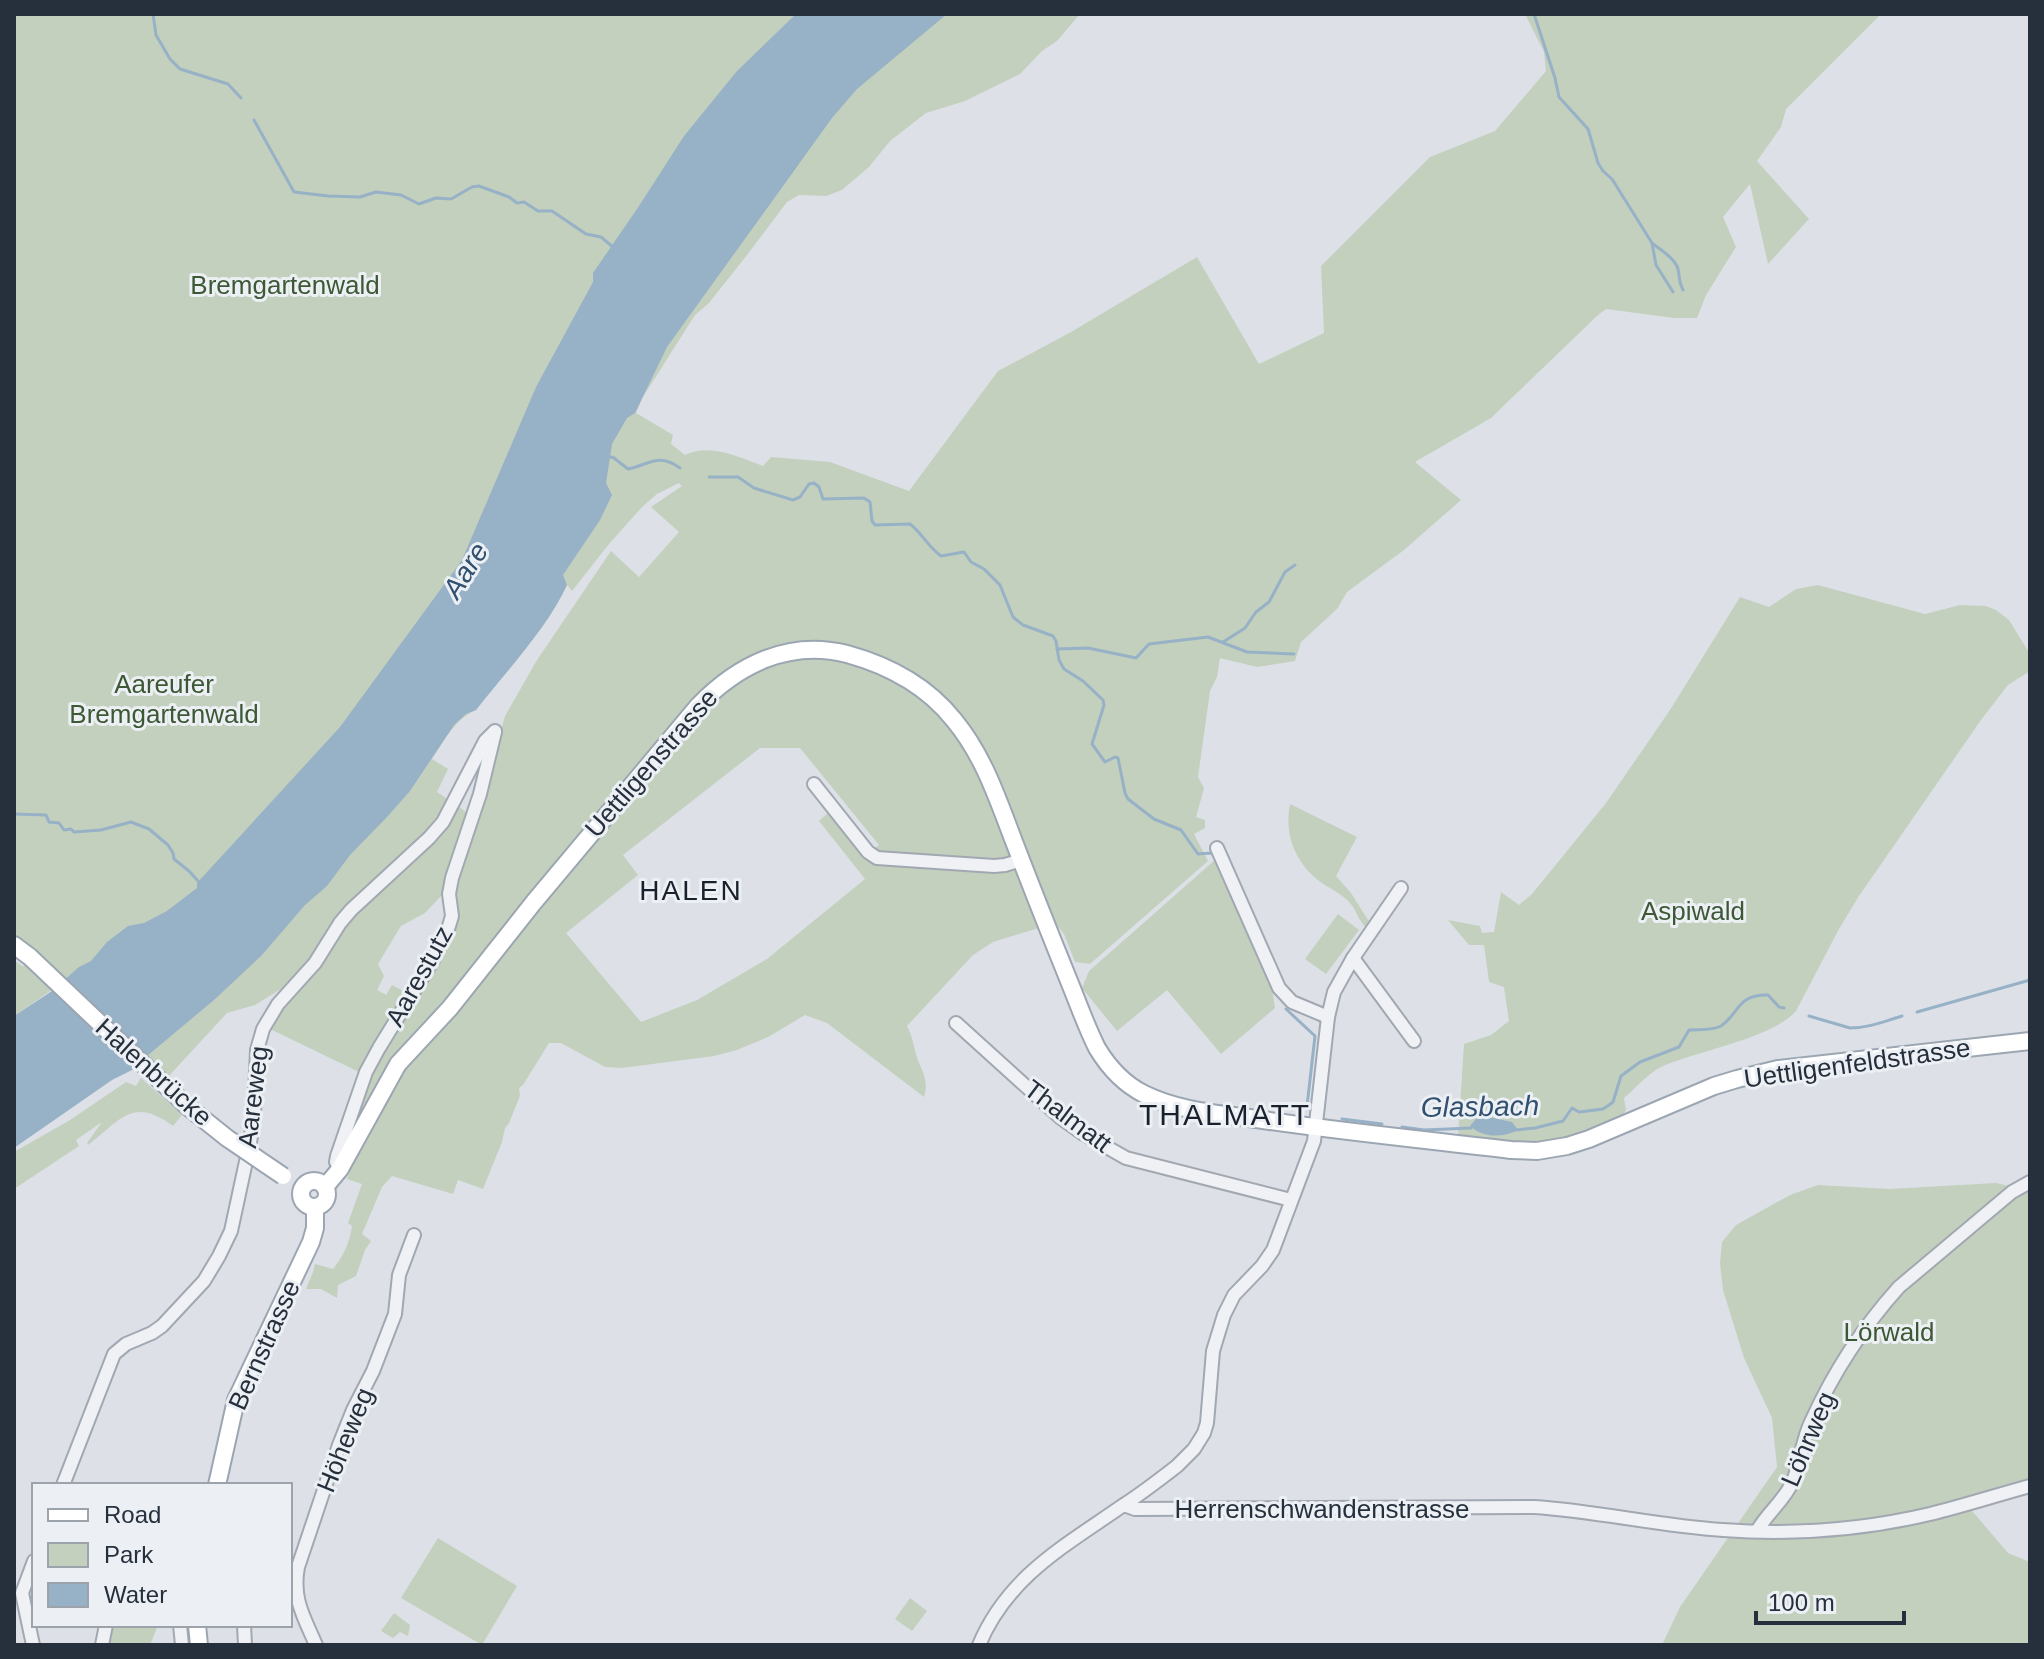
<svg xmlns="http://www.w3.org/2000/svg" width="2044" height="1659" viewBox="0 0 2044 1659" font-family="Helvetica,sans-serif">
	<rect width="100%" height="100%" fill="#dde1e7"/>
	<g fill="#c3d0be" fill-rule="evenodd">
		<path d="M14,14H1080L1057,41L1042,51L1020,74L965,101L926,113L890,141L869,167L842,190L826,196L799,195L787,202L747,255L709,303L695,315L643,397L636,413L673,435L671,444L685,455C711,443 738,457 763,466L771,457L830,462L909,491L998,371L1071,332L1197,257L1259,364L1324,333L1321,266L1430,157L1495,131L1546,71L1544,52L1525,14H1881L1786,109L1781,127L1757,161L1809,219L1768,264L1750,184L1723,217L1736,247L1706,295L1697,318H1674L1606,309L1597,316L1491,418L1415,462L1461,500L1404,550L1347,592L1337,609L1301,642L1295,661L1257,667L1220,658L1217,677L1210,691L1198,777L1204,788L1196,817L1205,820V828L1194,834L1208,861L1090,964L1075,962L1064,934L1055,923L993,942L973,955L907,1026C914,1039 914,1052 920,1065C925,1077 928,1084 924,1097L827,1023L805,1015L768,1037L737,1050L714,1056L622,1068L605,1067L561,1043H549L523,1085L519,1088L520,1096L509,1123L505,1128L502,1142L483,1189L458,1180L453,1194L392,1176L382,1187L362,1234L371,1241L365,1250L356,1276L338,1285L337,1298L321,1289H306L313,1272L315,1264L333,1269C343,1257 350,1242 352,1226L348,1223L362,1184L347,1179L353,1162L340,1158L369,1078L381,1053L436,962L454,891L505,716L537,660L611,551L639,577L679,532L651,507L682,486L679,483L657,494L643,506L609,544L572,591L567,585C548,627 505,673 476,710C455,719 445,740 432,759L448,769L437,792L452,802L446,812L289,984L255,1005L227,1013L167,1078L59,985L14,1016V960L22,966H28L38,956L35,950L14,935ZM760,748H800L879,845L866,856L829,812L819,821L865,879L767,959L697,1000L641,1022L566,933L638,875L623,855Z"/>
		<path d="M1818,585L1925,614L1960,605L1986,606L1996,610L2009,620L2030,654V671L2008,685L1981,720L1859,896L1839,929L1796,1011C1773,1038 1697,1051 1663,1066C1649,1072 1636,1088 1624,1098L1626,1110L1621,1118L1610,1126L1542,1145L1458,1137L1464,1044L1491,1035L1509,1021L1504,987L1489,982L1484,945H1469L1448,920L1480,926L1482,933L1494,932L1501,892L1519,905L1532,894L1606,803L1670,710L1740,597L1769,607L1796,589Z"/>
		<path d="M455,804L470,815L446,887L441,896L425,913L401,926L378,964L384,976L377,990L386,995L392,985L409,994L361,1073L270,1029L274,1014L342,924Z"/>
		<path d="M1290,804L1357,837L1336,876L1351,893L1370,923L1367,928C1358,921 1357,911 1350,903C1342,894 1329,888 1319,881C1295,862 1284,834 1290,804Z"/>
		<path d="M1216,859L1272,987L1275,1008L1221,1054L1167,990L1117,1031L1082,988L1089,971Z"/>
		<path d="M1338,914L1359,930L1326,974L1305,959Z"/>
		<path d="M141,1078L182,1115L173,1126C132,1096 121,1120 88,1145L87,1143L102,1122L76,1140L79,1146L14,1189V1152L70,1120L126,1082L136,1086Z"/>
		<path d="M1996,1183L2013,1187L2030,1185V1482L1962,1499L2008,1553L2030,1562V1645H1662L1680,1607L1777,1467L1772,1418L1744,1358L1723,1290L1720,1263L1722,1242L1736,1225L1790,1195L1818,1185L1889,1189Z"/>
		<path d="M438,1538L517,1586L482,1645L401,1598Z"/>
		<path d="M910,1598L927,1611L912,1631L895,1619Z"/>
		<path d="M394,1613L410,1625L408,1636L400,1632L393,1638L381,1631Z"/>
		<path d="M109,1625H158L150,1645H106Z"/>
	</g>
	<g fill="#97b1c7">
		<path d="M796,14H947L857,89L832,118L667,347L635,413L627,418L612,444L606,483L612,495L600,520L563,575L567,585C548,627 505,673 476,710L466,714L454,725L410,791L387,817L350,855L327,886L305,905L262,955L214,1000L147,1056L145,1060L134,1069L112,1080L14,1148V1016L52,991L79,967L91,961L107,942L128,926L144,923L167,911L197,888V883L340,727L462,560L536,387L593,282V273L637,209L684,136L737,71Z"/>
		<path d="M1484,1116L1512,1122L1518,1130C1502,1138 1483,1138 1470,1126L1477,1118Z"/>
	</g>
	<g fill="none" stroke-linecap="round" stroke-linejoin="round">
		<g stroke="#97b1c7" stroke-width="3">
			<path d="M153,14L156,35L170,59L180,69L228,84L241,98"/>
			<path d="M1534,14L1555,78L1559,97L1588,129L1598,163L1603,171L1612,179L1652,243L1656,265L1673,292"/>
			<path d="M254,120L294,192L328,196L360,197L376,192L401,195L419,204L436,198L451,199L472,187L479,186L509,197L517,203L524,202L538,211H552L586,234L601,237L614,248"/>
			<path d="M1652,243C1659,249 1675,258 1678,269C1680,277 1678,281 1683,290"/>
			<path d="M608,456L614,458L628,469C649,465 658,452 680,468"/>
			<path d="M709,477H738L754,488L793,500L800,497L809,484L814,483L819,487L823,499L864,498L870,502L872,521L875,525L910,524C922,533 928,547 941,556L964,552L971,562L984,569L1000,585L1013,617L1023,625L1053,636L1056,641L1059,660L1064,669L1083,681L1103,700L1104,705L1092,744L1105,762L1115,757L1118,758L1125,793L1128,799L1154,819L1181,830L1198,854L1211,853L1215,856"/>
			<path d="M1223,642L1245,628L1256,612L1269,602L1285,572L1295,565"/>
			<path d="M1057,649L1088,648L1136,658L1149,644L1208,637L1247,652L1294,654"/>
			<path d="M14,814L46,815L49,822L59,823L64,830L71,829L74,832L101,830L131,822L149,829L168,845L173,853L174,859L189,871L199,882"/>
			<path d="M1286,1009L1315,1036L1307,1106L1308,1109"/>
			<path d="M1917,1012L2030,980"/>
			<path d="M1809,1016L1850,1028C1869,1028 1885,1021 1902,1016"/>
			<path d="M1342,1119L1382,1124"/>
			<path d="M1402,1127L1424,1130L1471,1128"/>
			<path d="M1515,1130L1535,1128L1563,1121L1572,1108L1579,1112L1603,1109L1609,1105L1613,1102L1621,1076L1640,1062L1679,1047L1689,1030C1699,1029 1712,1031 1721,1026C1739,1014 1737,994 1768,995L1779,1007L1784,1008"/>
		</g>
		<defs>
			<g id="minor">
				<path d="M814,784L868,852L877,858L994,866L1005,865L1021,860"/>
				<path d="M1217,848L1279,988L1292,1002L1328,1017"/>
				<path d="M1353,958L1414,1041"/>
				<path d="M956,1023L1061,1118L1082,1133L1126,1158L1291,1200"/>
				<path d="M340,1169L336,1162L337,1156L366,1072L379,1048L433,960L449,926L452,916L449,894L452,878L480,794L495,732"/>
				<path d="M63,1485L114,1354L126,1344L152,1333L162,1326L204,1281L219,1256L231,1231L250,1143L254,1114L257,1050L263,1029L278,1004L315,963L340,923L351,910L429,838L443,822L485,741L495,731"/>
				<path d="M1124,1505L1135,1509L1534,1507C1597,1511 1659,1526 1723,1530C1792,1535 1862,1530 1930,1514C1963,1506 1997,1495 2030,1486"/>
				<path d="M1757,1531C1767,1513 1785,1500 1793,1481C1801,1462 1802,1440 1811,1422C1833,1373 1863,1327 1899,1287L2012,1192L2030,1182"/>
				<path d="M180,1625L182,1645"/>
				<path d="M244,1625L245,1645"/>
				<path d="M33,1645L22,1593L34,1561"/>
				<path d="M102,1645L106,1625"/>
				<path d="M316,1645C304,1617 292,1599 298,1567L339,1445L353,1410L373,1371L395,1314L399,1275L414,1235"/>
				<path d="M979,1645C1008,1576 1065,1546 1122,1506C1141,1494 1159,1480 1177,1466L1194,1449L1204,1433L1207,1423L1213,1351L1224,1315L1234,1295L1262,1266L1273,1250L1314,1141L1328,1017L1334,992L1353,958L1401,888"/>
			</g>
			<g id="major">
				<path d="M14,945L30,957"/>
				<circle cx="314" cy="1194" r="13"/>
				<path d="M325,1187L340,1169L398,1064L450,1008L534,902L699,705C738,665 789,639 847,654C887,665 927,686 954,720C983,755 997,797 1013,839C1031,886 1050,934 1069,981C1078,1003 1086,1026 1097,1048C1109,1068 1124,1084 1144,1094C1180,1112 1224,1114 1263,1120C1345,1132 1428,1140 1511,1150L1537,1151L1567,1146L1589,1139L1714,1086L1737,1079L1778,1069L2030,1041"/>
				<path d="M217,1485L236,1400L311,1242L315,1228V1207"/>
				<path d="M197,1625L199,1645"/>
			</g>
		</defs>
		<use href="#minor" stroke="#a2a8b1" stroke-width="16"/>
		<use href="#major" stroke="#9ca6b2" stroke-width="20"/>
		<use href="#minor" stroke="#eff1f5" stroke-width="12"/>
		<use href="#major" stroke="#fff" stroke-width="16"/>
		<defs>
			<path id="major-bridge" d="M30,957L187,1106L227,1138L283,1176"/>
		</defs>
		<use href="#major-bridge" stroke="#9ca6b2" stroke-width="20" stroke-linecap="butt"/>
		<use href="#major-bridge" stroke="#fff" stroke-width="16"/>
	</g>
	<g text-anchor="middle" stroke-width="6" stroke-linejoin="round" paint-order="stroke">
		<g font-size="26" fill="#3c5834" stroke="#ecf0f4">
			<text x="285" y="294">Bremgartenwald</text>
			<text x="164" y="693">Aareufer<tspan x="164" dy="30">Bremgartenwald</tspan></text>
			<text x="1693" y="920">Aspiwald</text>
			<text x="1889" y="1341">Lörwald</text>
		</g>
		<g font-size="26" fill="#26303d" stroke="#ecf0f4">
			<text transform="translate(651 763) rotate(-49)" y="9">Uettligenstrasse</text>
			<text transform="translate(419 976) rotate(-61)" y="9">Aarestutz</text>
			<text transform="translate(1857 1063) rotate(-8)" y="9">Uettligenfeldstrasse</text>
			<text transform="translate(154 1072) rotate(42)" y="9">Halenbrücke</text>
			<text transform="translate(253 1097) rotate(-83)" y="9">Aareweg</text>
			<text transform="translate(1068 1116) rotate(37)" y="9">Thalmatt</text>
			<text transform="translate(264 1345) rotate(-66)" y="9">Bernstrasse</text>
			<text transform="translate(1808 1439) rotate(-67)" y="9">Löhrweg</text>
			<text transform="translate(345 1440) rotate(-68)" y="9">Höheweg</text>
			<text x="1322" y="1518">Herrenschwandenstrasse</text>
		</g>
		<g font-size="28" font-style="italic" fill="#315070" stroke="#ecf0f4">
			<text transform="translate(465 570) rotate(-58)" y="10">Aare</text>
			<text transform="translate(1480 1106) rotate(-1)" y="10">Glasbach</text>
		</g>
		<g font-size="28" letter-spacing="2" fill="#19212d" stroke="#ecf0f4">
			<text x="691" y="900">HALEN</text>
		</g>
		<g font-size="30" letter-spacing="2" fill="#19212d" stroke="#ecf0f4">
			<text x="1225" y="1125">THALMATT</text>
		</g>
	</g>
	<rect width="2044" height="1659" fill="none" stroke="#26303d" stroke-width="32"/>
	<rect x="32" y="1483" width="260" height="144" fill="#ecf0f4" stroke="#9da3ab" stroke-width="2"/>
	<rect x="48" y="1509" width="40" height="12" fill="#ffffff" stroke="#9da3ab" stroke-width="2"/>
	<text x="104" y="1523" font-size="24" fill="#26303d">Road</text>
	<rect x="48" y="1543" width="40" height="24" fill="#c3d0be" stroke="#9da3ab" stroke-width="2"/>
	<text x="104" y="1563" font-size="24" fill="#26303d">Park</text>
	<rect x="48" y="1583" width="40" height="24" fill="#97b1c7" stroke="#9da3ab" stroke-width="2"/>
	<text x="104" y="1603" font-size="24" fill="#26303d">Water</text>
	<path d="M1756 1611v12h148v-12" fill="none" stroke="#26303d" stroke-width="4"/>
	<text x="1768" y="1611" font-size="24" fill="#26303d" stroke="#ecf0f4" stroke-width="6" paint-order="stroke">100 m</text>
</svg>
